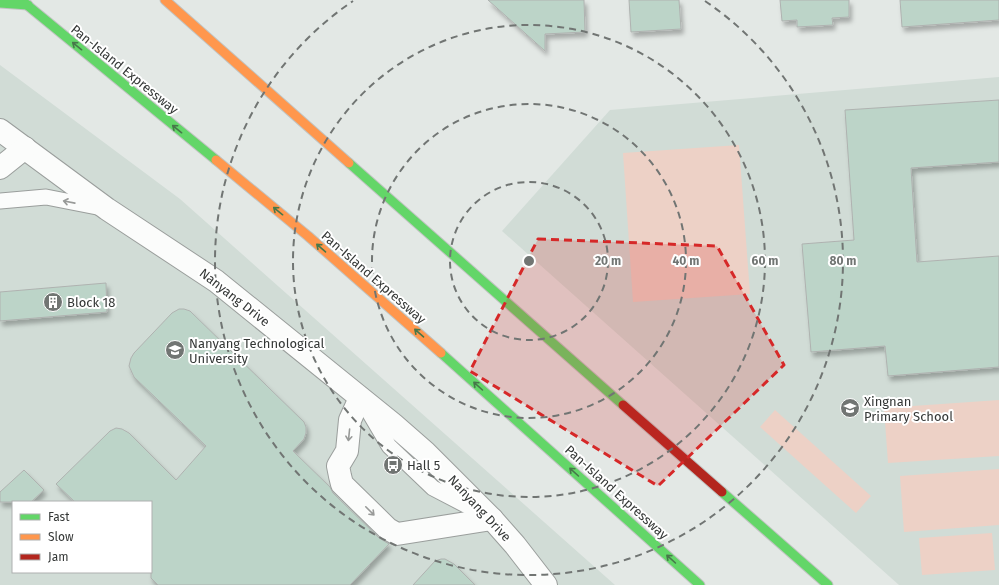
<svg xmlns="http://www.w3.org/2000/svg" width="999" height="585" viewBox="0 0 999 585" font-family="'Fira Sans',sans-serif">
	<defs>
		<filter id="shadow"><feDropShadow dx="2.5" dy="4.5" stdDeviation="2" flood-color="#0004"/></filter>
	</defs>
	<rect width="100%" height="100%" fill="#e3e8e5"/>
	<g fill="#d1dcd6" fill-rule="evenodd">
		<path d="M0,65L180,199L615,585H0ZM13,502H151V572H13Z"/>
		<path d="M999,77V585H899L502,231L610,110Z"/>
	</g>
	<g fill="#edd1c6">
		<path d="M739,145L750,294L633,302L623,153Z"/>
		<path d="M999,400V456L888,463L884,408Z"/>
		<path d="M775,410L871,496L856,513L760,427Z"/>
		<path d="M999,469V525L904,532L900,476Z"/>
		<path d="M992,533L995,570L922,575L919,538Z"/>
	</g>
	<g fill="#bcd4c8" stroke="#afb2b0" filter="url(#shadow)">
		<path d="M488,0H584L585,32L545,34V51Z"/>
		<path d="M629,0H679L681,29L631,32Z"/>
		<path d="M780,0H849V17L832,18L833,25L797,27V20L782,21Z"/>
		<path d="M900,0H999V20L902,27Z"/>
		<path d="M999,100V162L911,168L917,262L999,256V367L888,376L885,346L811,352L802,244L854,240L845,110Z"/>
		<path d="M106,283L107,312L0,321V292Z"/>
		<path d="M179,309H184L190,311L304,422L306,427V433L304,439L293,451L330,487L333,493L379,538L389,544L350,585H158L151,578V502H75L56,484L110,431L116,428L122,429L129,433L176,480L206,446L134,377L129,366L131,358L134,353L172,313Z"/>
		<path d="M24,470L44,490L31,502H0V492Z"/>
		<path d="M441,559H445L454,564L475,585H413L435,561Z"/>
	</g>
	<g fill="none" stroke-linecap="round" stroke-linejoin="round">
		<defs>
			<g id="lane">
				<path d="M0,201L46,197L102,208"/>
				<path d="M366,407L389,446L433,488L477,511"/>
			</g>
			<g id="street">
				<path d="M0,130L107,209L216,281L393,424L425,452L492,519L515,545L546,585"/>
				<path d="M0,168L25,148"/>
				<path d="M360,398L350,420L347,451L338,466L340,476L342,484L388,529L397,534L492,519"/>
			</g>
			<g id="fast">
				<path d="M21,0L216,160"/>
				<path d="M0,3L28,5"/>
				<path d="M349,163L623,405"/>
				<path d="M441,353L700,585"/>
				<path d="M722,492L828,585"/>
			</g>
			<g id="slow">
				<path d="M165,0L349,163"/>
				<path d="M216,160L308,236L441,353"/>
			</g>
			<path id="jam" d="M623,405L722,492"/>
		</defs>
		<use href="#lane" stroke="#9a9e9c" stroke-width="17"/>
		<use href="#street" stroke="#9a9e9c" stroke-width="24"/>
		<use href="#fast" stroke="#c1c4c2" stroke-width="11"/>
		<use href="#slow" stroke="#c1c4c2" stroke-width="11"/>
		<use href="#jam" stroke="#c1c4c2" stroke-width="11"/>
		<use href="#lane" stroke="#fbfcfb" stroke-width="15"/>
		<use href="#street" stroke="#fbfcfb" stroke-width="22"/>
		<use href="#fast" stroke="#63d668" stroke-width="9"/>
		<use href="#slow" stroke="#ff974d" stroke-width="9"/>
		<use href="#jam" stroke="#b3261e" stroke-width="9"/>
	</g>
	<defs><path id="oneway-shaft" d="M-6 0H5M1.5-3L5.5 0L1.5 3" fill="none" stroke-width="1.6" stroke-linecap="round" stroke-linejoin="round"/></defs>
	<g stroke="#47774a">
		<use href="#oneway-shaft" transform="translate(77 46) rotate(-141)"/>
		<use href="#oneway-shaft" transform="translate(177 129) rotate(-141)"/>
		<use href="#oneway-shaft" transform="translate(278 211) rotate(-141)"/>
		<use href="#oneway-shaft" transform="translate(321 248) rotate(-139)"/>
		<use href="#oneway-shaft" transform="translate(419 333) rotate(-139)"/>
		<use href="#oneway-shaft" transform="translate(478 386) rotate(-138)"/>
		<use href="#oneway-shaft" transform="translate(574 472) rotate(-138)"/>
		<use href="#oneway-shaft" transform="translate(671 559) rotate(-138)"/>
	</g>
	<g stroke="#989a98">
		<use href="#oneway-shaft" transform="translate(69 202) rotate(-169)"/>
		<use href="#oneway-shaft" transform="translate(349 435) rotate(96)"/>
		<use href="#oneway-shaft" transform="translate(370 511) rotate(45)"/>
	</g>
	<path fill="#d62828" fill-opacity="0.2" stroke="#d62828" stroke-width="3" stroke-dasharray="8 5" stroke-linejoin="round" d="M538,239L717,246L784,365L658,486L470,371Z"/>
	<g fill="none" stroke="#717573" stroke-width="2" stroke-dasharray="7 5">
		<circle cx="529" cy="261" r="79"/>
		<circle cx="529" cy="261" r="157"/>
		<circle cx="529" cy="261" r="236"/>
		<path d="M705 1A314 314 0 1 1 353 1"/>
	</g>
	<defs>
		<symbol id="building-disc" viewBox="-11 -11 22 22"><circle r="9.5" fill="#717573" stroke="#fff"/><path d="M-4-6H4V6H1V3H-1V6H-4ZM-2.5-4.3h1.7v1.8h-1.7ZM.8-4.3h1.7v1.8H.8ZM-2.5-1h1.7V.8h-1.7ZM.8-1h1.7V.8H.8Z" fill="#fff"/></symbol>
		<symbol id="university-disc" viewBox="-11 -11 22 22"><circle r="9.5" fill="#717573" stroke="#fff"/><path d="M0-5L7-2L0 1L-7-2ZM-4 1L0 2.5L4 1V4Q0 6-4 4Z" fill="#fff"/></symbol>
		<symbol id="school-disc" viewBox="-11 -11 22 22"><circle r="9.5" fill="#717573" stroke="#fff"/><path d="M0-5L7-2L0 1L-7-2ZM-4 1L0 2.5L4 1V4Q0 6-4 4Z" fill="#fff"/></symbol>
		<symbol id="bus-disc" viewBox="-11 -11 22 22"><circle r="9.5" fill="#717573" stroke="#fff"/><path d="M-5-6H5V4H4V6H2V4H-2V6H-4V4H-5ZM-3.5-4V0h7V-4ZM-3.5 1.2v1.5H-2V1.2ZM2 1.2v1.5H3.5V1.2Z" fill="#fff"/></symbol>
	</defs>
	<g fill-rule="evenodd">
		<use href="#building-disc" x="42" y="291" width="22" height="22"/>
		<use href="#university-disc" x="164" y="339" width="22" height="22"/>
		<use href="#school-disc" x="839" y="397" width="22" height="22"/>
		<use href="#bus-disc" x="382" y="454" width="22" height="22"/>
	</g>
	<g text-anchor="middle" stroke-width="4" stroke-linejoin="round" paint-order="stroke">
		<g font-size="13" fill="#343736" stroke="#fff">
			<text transform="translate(125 69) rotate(39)" y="5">Pan-Island Expressway</text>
			<text transform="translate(374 277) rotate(41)" y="5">Pan-Island Expressway</text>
			<text transform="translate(235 297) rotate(38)" y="5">Nanyang Drive</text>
			<text transform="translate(617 492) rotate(42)" y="5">Pan-Island Expressway</text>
			<text transform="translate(480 508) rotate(47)" y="5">Nanyang Drive</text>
		</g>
		<g font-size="13" fill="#343736" stroke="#fff" text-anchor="start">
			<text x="67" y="307">Block 18</text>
			<text x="189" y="348">Nanyang Technological<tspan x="189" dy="15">University</tspan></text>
			<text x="864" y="406">Xingnan<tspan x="864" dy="15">Primary School</tspan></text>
			<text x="407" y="470">Hall 5</text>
		</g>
	</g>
	<circle cx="529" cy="261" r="6" fill="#717573" stroke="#fff" stroke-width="2"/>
	<g font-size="12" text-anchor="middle" font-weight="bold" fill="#717573" stroke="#fff" stroke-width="4" stroke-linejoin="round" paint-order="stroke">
		<text x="608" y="265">20 m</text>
		<text x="686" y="265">40 m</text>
		<text x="765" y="265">60 m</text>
		<text x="843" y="265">80 m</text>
	</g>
	<rect x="12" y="501" width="140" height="72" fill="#ffffff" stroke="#aeafaf"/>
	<rect x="20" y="514" width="20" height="6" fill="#63d668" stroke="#aeafaf"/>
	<text x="48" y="521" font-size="12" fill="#343736">Fast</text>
	<rect x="20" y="534" width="20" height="6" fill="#ff974d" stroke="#aeafaf"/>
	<text x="48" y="541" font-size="12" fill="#343736">Slow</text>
	<rect x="20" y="554" width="20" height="6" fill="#b3261e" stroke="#aeafaf"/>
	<text x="48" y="561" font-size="12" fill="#343736">Jam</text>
</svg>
